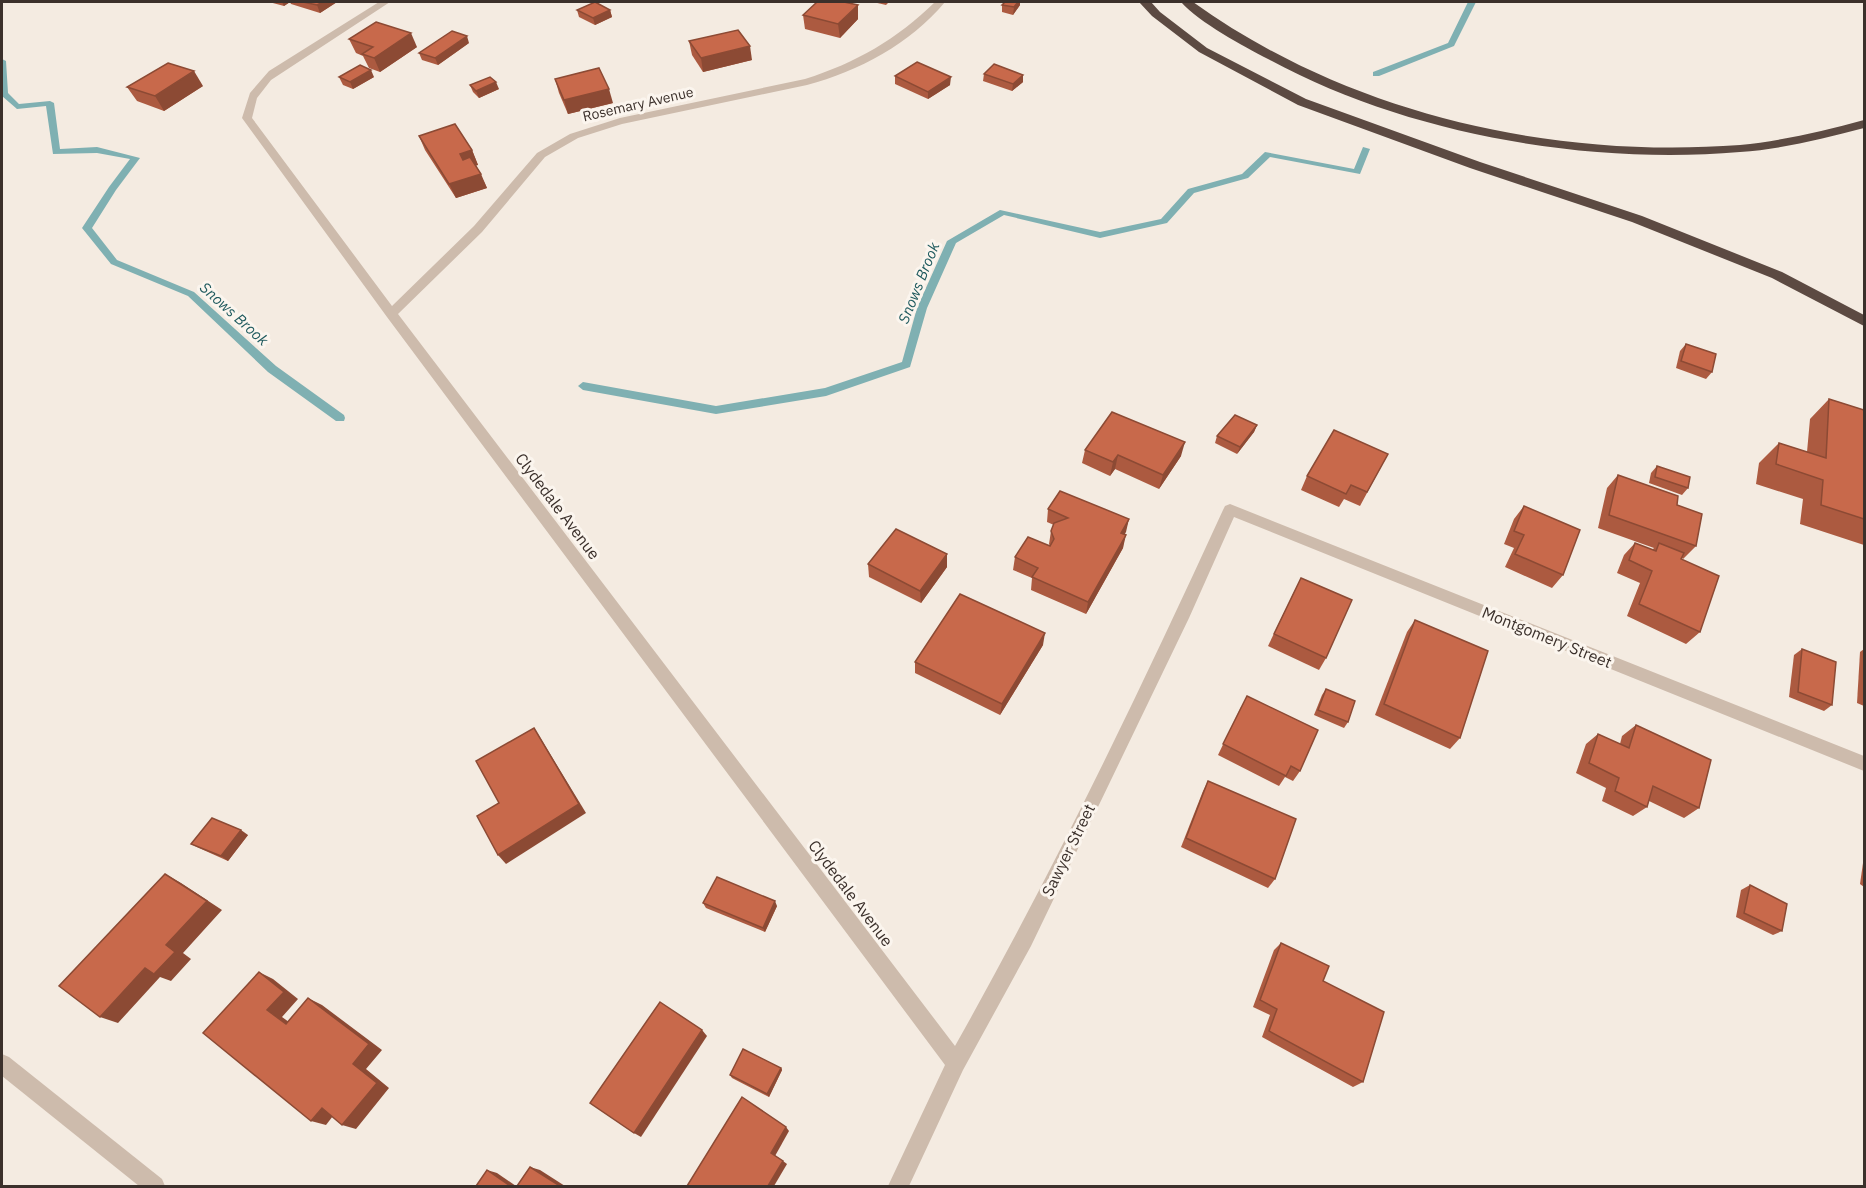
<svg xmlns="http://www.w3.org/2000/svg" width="1866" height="1188" viewBox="0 0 1866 1188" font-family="'IBM Plex Sans',sans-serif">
	<rect width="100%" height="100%" fill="#f4ebe1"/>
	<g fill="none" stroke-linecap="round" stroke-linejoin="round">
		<g fill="#7fb0b2" fill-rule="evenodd">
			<path d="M1468,2H1476L1454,46L1379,76H1373V72L1448,43Z"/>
			<path d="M2,59L6,61L8,93L19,104L50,101L54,103L60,149L97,147L140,158L116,190L92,228L117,260L194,292L276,366L344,415L345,418L344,421H336L268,372L188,296L111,264L82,228L109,187L130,159L97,153L53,154L46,106L17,109L2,96Z"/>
			<path d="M1363,147L1370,149L1360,174L1270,157L1248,178L1194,193L1167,223L1100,238L1004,215L956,243L927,308L910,367L826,396L716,414L583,390L578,386L583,382L716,406L825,388L902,362L917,308L947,241L1000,210L1100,232L1161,219L1188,189L1242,174L1265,152L1354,169Z"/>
		</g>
		<g fill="#cdbbac" fill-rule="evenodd">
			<path d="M379,2H390L271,80L257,98L252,118L392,306L474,226L537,153L570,134L620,118L805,79C856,63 897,39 935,2H945C910,44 859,71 807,85L622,124L578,138L545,157L482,232L398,314L955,1046C1053,872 1140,691 1223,510L1225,506L1230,504L1864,756V771L1234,517L1189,618L1031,946L963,1070L909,1186H888L945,1065L387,317L242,118L250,93L269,71Z"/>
			<path d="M2,1054L9,1057L162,1179L165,1186H139L2,1076Z"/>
		</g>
		<g fill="#5c4a42" fill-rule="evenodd">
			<path d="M1139,2H1151L1160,12L1207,48L1306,99L1480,162L1642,216L1782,272L1864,315V326L1772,278L1632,222L1470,168L1298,105L1199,52L1152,16Z"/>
			<path d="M1181,2H1193C1349,114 1549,159 1740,145C1782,141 1823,131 1864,120V128C1823,139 1782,149 1740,152C1585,165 1405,134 1268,59C1243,46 1200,23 1181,2Z"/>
		</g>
	</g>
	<g fill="#ac5a40">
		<path d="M269,2H337L320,13L291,4L290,2L284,6Z"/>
		<path d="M873,2H889L886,5Z"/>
		<path d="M1002,5H1020L1013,15L1002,12Z"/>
		<path d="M577,10H610L612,17L595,25L579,17Z"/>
		<path d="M803,15L858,19L840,38L805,29Z"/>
		<path d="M349,39L417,47L380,72L369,68L363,56L356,53Z"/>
		<path d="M689,41L752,60L703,72L692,55Z"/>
		<path d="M469,43L438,65L422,60L419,53Z"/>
		<path d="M984,74L1023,82L1012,91L983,81Z"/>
		<path d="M895,76L950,85L928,99L895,84Z"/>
		<path d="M339,77H374L353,89L343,85Z"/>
		<path d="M555,79L613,103L568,114L559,93Z"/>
		<path d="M470,85L499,89L479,98L473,92Z"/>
		<path d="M203,86L164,111L137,101L127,87Z"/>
		<path d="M419,136L472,150L478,165H476L487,188L456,198L425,150Z"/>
		<path d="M1686,344L1712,372L1706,379L1676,368L1680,351Z"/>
		<path d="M1829,399L1864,410V545L1800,524L1803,499L1756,484L1759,463L1779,443L1807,452L1810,419Z"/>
		<path d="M1257,425L1254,432L1237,454L1215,443L1217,436Z"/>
		<path d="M1085,450L1181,456L1159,489L1115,469L1110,476L1082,463Z"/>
		<path d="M1388,454L1360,506L1344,499L1339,507L1301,490L1307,476Z"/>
		<path d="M1657,466L1688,488L1682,495L1649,483L1651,473Z"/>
		<path d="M1618,475L1677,505L1696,546L1683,559L1682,558L1681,559L1700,632L1686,644L1627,616L1640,583L1617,573L1624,555L1635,543L1652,550L1654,548L1598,528L1607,488Z"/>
		<path d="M1524,506L1563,575L1552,588L1505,567L1514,548L1504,544L1514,519Z"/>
		<path d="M1048,509L1129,519L1124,534L1123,548L1086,614L1031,590L1032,578L1013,570L1015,557L1050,546L1049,544L1051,531L1054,525L1047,522Z"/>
		<path d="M868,564L947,567L921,603L869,577Z"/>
		<path d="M1295,590L1326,658L1319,670L1268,646Z"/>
		<path d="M1415,620L1460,738L1450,749L1375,715L1407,632Z"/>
		<path d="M1043,645L1000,715L915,673V662Z"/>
		<path d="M1802,649L1832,705L1824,711L1789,697L1794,655Z"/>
		<path d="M1864,649V706L1857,703L1860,652Z"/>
		<path d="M1326,689L1348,722L1344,728L1314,715L1322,695Z"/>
		<path d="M1241,707L1300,771L1293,781L1285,777L1279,786L1218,755Z"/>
		<path d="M1636,725L1699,808L1684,818L1649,801L1647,807L1633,816L1602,801L1606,788L1576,773L1586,744L1598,734L1620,744L1622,736Z"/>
		<path d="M1208,781L1275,879L1268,888L1181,847L1203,791Z"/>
		<path d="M248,835L228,861L199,848L191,844Z"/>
		<path d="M1864,856V887L1860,884Z"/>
		<path d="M1750,885L1782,931L1773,935L1736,917L1741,890Z"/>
		<path d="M703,903L777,906L765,932L706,908Z"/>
		<path d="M1281,943L1323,981L1363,1082L1353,1087L1262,1037L1270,1015L1253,1007L1274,950Z"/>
		<path d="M781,1068L782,1070L769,1097L732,1078L730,1075Z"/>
	</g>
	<g fill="#8c4a34">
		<path d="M282,2H290L284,6Z"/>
		<path d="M323,2H337L320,13L317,5Z"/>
		<path d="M1018,2H1020V5L1013,15L1014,7Z"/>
		<path d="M858,5V19L840,38L838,24Z"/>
		<path d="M610,10L612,17L595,25L593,18Z"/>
		<path d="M411,33L417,47L380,72L374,58Z"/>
		<path d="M467,36L469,43L438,65L435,58Z"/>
		<path d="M750,46L752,60L703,72L701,58Z"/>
		<path d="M371,70L374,77L353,89L350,82Z"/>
		<path d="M194,71L203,86L164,111L155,96Z"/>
		<path d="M1023,75V82L1012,91L1013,84Z"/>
		<path d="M951,77L950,85L928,99V92Z"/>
		<path d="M496,82L499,89L479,98L476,91Z"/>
		<path d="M609,89L613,103L568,114L564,100Z"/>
		<path d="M472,150L478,165L466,169L460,154Z"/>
		<path d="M481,174L487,188L456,198L449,184Z"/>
		<path d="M1257,425L1254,432L1237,454L1240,447Z"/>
		<path d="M1185,442L1181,456L1159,489L1163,475Z"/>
		<path d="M1118,455L1115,469L1110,476L1113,462Z"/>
		<path d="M1129,519L1126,532L1118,546L1121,533Z"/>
		<path d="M1126,535L1123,548L1086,614L1088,602Z"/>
		<path d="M947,554V567L921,603L920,591Z"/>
		<path d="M1045,633L1043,645L1000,715L1002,704Z"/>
		<path d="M534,728L541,739L586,813L506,864L498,855Z"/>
		<path d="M241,830L248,835L228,861L221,856Z"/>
		<path d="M165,874L181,883L222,910L183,953L191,959L171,981L160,977L118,1023L100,1017L166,945Z"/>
		<path d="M775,901L777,906L765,932L763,928Z"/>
		<path d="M259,972L273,979L298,999L282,1017L300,1030L286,1024L267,1010Z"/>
		<path d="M308,998L322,1005L382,1050L366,1069L389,1088L356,1129L342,1125Z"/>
		<path d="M702,1030L707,1036L641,1137L634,1133Z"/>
		<path d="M781,1068L782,1070L769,1097L767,1094Z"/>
		<path d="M322,1108L336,1112L326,1125L311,1121Z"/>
		<path d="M786,1127L789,1131L775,1156L771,1153Z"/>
		<path d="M783,1161L787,1164L774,1186H768Z"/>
		<path d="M530,1167L540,1170L565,1186H560Z"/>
		<path d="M487,1170L497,1173L516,1186H510Z"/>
	</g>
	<g fill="#c8694b" stroke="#8c4a34" stroke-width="1.5">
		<path d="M303,2H323L317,5Z"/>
		<path d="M595,2L610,10L593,18L577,10Z"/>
		<path d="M817,2H844L858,5L838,24L803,15Z"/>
		<path d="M1005,2H1018L1014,7L1002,5Z"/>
		<path d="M376,22L411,33L374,58L362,54L373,47L349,39Z"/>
		<path d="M738,30L750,46L701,58L689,41Z"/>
		<path d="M452,31L467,36L435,58L419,53Z"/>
		<path d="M917,62L951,77L928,92L895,76Z"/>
		<path d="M168,63L194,71L155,96L127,87Z"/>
		<path d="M994,64L1023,75L1013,84L984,74Z"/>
		<path d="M360,65L371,70L350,82L339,77Z"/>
		<path d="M599,68L609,89L564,100L555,79Z"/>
		<path d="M490,77L496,82L476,91L470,85Z"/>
		<path d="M455,124L472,150L460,154L463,160L470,157L481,174L449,184L419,136Z"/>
		<path d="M1686,344L1716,354L1712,372L1681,361Z"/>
		<path d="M1829,399L1864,410V519L1821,505L1823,480L1776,464L1779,443L1826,458Z"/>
		<path d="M1112,412L1185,442L1163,475L1118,455L1113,462L1085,450Z"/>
		<path d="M1235,415L1257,425L1240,447L1217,436Z"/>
		<path d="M1334,430L1388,454L1367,492L1351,485L1346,494L1307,476Z"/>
		<path d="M1657,466L1690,477L1688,488L1655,477Z"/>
		<path d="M1618,475L1678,496L1677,505L1702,514L1696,546L1609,515Z"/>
		<path d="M1060,491L1129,519L1121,533L1126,535L1088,602L1032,577L1038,568L1015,557L1028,537L1050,546L1054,539L1051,531L1054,523L1068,518L1048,509Z"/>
		<path d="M1524,506L1580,530L1563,575L1515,554L1524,535L1514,531Z"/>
		<path d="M896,529L947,554L920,591L868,564Z"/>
		<path d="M1635,543L1656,551L1659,543L1684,553L1681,559L1719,576L1700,632L1639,604L1652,571L1629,560Z"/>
		<path d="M1301,578L1352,600L1326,658L1274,634Z"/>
		<path d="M960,594L1045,633L1002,704L915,662Z"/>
		<path d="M1415,620L1488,651L1460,738L1384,704Z"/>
		<path d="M1802,649L1836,662L1832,705L1798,692Z"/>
		<path d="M1326,689L1355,701L1348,722L1318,710Z"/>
		<path d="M1247,696L1318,730L1300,771L1291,766L1286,776L1223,744Z"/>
		<path d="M1636,725L1711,760L1699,808L1653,786L1647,807L1615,791L1619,778L1589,763L1598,734L1629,748Z"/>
		<path d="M534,728L579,804L498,855L477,816L499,803L476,761Z"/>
		<path d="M1208,781L1296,819L1275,879L1186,838Z"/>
		<path d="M212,818L241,830L221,856L191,844Z"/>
		<path d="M165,874L207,901L166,945L175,952L154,974L145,968L100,1017L59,986Z"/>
		<path d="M717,877L775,901L763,928L703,903Z"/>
		<path d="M1750,885L1787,904L1782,931L1744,913Z"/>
		<path d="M1281,943L1329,966L1323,981L1384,1012L1363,1082L1269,1031L1277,1009L1260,1000Z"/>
		<path d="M259,972L284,992L267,1010L286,1024L308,998L369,1044L353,1064L377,1083L342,1125L322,1108L311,1121L203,1033Z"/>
		<path d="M660,1002L702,1030L634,1133L590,1103Z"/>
		<path d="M743,1049L781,1068L767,1094L730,1075Z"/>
		<path d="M742,1097L786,1127L771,1153L783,1161L768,1186H687Z"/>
		<path d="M530,1167L560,1186H517Z"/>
		<path d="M487,1170L510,1186H476Z"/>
	</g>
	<g text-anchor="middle" stroke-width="6" stroke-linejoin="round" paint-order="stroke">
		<g font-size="14" fill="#3b302b" stroke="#fbf5ee">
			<text transform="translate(638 104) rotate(-13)" y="5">Rosemary Avenue</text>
		</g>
		<g font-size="15" font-style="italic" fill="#1f5a5e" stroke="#fbf5ee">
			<text transform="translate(919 283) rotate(-68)" y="5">Snows Brook</text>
			<text transform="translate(234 314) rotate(42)" y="5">Snows Brook</text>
		</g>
		<g font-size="16" fill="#3b302b" stroke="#fbf5ee">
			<text transform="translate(558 506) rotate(53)" y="6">Clydedale Avenue</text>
			<text transform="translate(1547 637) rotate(22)" y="6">Montgomery Street</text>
			<text transform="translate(1068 850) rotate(-64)" y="6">Sawyer Street</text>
			<text transform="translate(851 893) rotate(53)" y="6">Clydedale Avenue</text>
		</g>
	</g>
	<rect width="1866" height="1188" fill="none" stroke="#3b302b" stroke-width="6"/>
</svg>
